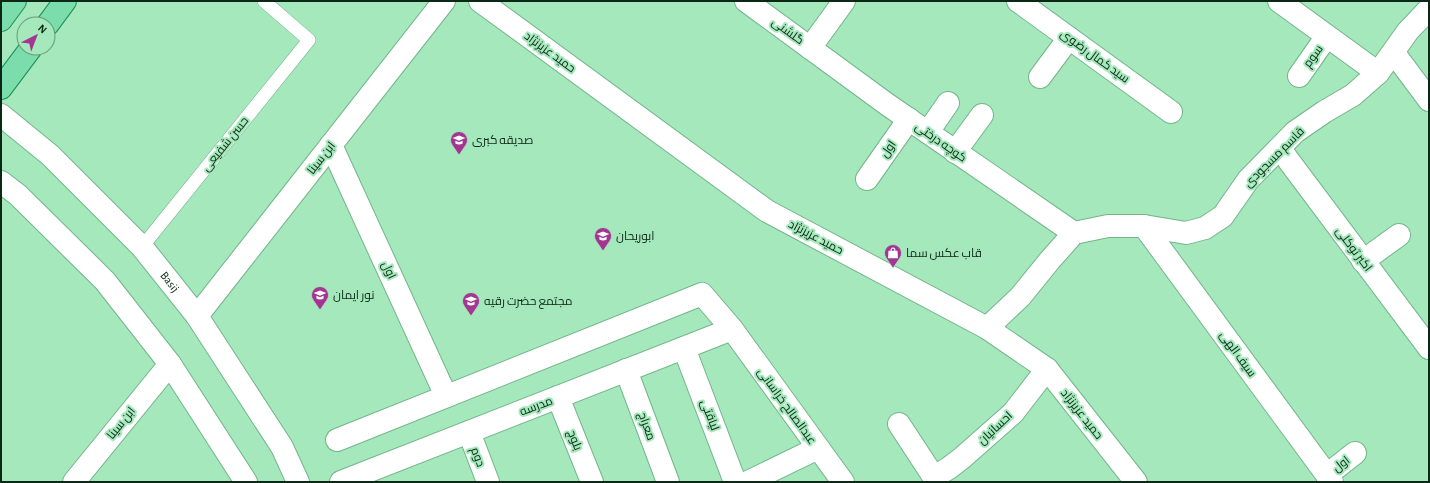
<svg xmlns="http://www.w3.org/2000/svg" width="1430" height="483" viewBox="0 0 1430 483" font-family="'Alegreya Sans',Cairo,sans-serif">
	<rect width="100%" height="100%" fill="#a4e8bb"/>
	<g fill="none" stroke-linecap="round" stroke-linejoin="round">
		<defs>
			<path id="lane" d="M142,247L309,40L264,1"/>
			<g id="street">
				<path d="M746,1L888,105L1074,233"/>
				<path d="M1018,1L1171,112"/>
				<path d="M1279,1L1378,73"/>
				<path d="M810,48L844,1"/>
				<path d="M1394,53L1429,100"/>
				<path d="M1299,76L1327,36"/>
				<path d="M1040,77L1069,38"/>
				<path d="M928,132L948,103"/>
				<path d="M331,145L446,396"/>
				<path d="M1280,149L1429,348"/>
				<path d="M955,152L982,115"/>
				<path d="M867,179L909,119"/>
				<path d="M1144,226L1332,482"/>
				<path d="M1363,261L1399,235"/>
				<path d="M197,316L444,1"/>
				<path d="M987,328L1020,297L1050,260L1074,233L1108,226H1144L1186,233L1205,228L1223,216L1248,180L1295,132L1324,112L1353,95L1378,73L1408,31L1429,9"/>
				<path d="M684,348L735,482"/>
				<path d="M626,370L668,482"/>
				<path d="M558,397L592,482"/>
				<path d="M899,424L937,482"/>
				<path d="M469,432L488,482"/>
				<path d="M337,440L702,294L732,329"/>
				<path d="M1327,475L1355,453"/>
				<path d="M934,477L949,468L962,458L1013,413L1047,369"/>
				<path d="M74,482L170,364"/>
				<path d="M748,482L818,448"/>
			</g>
			<g id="secondary">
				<path d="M480,1L767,211L987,328L1047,369L1136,482"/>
				<path id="s1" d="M1,115L50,155L142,247L197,316L282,447L298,482"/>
				<path d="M1,182L18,195L105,281L170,364L246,482"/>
				<path d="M341,482L732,329L843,482"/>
			</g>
			<g id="primary">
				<path d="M1,20L15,1"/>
				<path d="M48,24L65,1"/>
				<path d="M1,88L31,48"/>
			</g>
		</defs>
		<use href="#lane" stroke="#73b58a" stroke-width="14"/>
		<use href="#street" stroke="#73b58a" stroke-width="24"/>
		<use href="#secondary" stroke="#73b58a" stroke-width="24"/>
		<use href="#primary" stroke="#1b8d54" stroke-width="24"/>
		<use href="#lane" stroke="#fff" stroke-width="13"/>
		<use href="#street" stroke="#fff" stroke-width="22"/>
		<use href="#secondary" stroke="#fff" stroke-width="22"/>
		<use href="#primary" stroke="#7bdcac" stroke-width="22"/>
	</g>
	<defs>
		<symbol id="school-pin" viewBox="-11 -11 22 30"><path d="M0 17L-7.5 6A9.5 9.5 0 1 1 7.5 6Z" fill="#a53592" stroke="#a4e8bb"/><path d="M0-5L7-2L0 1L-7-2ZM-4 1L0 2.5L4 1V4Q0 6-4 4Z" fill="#fff"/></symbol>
		<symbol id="shop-pin" viewBox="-11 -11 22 30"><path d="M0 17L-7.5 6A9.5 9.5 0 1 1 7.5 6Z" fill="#a53592" stroke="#a4e8bb"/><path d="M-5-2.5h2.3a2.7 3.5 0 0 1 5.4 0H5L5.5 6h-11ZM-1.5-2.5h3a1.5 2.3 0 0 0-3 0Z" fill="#fff"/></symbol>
	</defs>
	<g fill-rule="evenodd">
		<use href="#school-pin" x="449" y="130" width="20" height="27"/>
		<use href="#school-pin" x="593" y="226" width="20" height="27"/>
		<use href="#shop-pin" x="883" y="243" width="20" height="27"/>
		<use href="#school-pin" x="310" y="285" width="20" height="27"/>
		<use href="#school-pin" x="461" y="291" width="20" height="27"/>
	</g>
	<g text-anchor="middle" stroke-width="4" stroke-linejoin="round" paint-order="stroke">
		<g font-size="12" fill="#0b2716" stroke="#a4e8bb">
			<text transform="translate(788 31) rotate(36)" y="4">گلشنی</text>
			<text transform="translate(550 52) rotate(36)" y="4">حمید عزیزنژاد</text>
			<text transform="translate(1095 56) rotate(36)" y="4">سید کمال رضوی</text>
			<text transform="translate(1313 56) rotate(-54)" y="4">سوم</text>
			<text transform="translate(941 142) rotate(35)" y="4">کوچه درختی</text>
			<text transform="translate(225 144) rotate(-51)" y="4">حسن شفیعی</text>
			<text transform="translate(888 149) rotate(-55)" y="4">اول</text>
			<text transform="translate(1274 157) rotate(-45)" y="4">قاسم مسجودی</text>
			<text transform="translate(321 158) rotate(-52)" y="4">ابن سینا</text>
			<text transform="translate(816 237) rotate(28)" y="4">حمید عزیزنژاد</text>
			<text transform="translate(1354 249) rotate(53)" y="4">اکبر توکلی</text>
			<text transform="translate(389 270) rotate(65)" y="4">اول</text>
			<text dy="4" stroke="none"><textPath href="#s1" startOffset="238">Basij</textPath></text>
			<text transform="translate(1238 354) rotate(54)" y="4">سیف الهی</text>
			<text transform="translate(536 406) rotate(-21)" y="4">مدرسه</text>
			<text transform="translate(787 406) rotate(54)" y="4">عبدالصالح خراسانی</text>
			<text transform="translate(1082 414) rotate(52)" y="4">حمید عزیزنژاد</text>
			<text transform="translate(710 415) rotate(69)" y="4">لیاقتی</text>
			<text transform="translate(121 423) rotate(-51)" y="4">ابن سینا</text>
			<text transform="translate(647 426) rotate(70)" y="4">معراج</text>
			<text transform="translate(995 428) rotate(-43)" y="4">احسانیان</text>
			<text transform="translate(575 440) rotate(68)" y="4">بلوچ</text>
			<text transform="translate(478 457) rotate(70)" y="4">دوم</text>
			<text transform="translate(1341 464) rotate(-38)" y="4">اول</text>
		</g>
		<g font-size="12" fill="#0b2716" stroke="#a4e8bb" text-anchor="start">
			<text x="472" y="144">صدیقه کبری</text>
			<text x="616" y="240">ابوریحان</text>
			<text x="906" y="257">قاب عکس سما</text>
			<text x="333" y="299">نور ایمان</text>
			<text x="484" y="305">مجتمع حضرت رقیه</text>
		</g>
	</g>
	<rect width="1430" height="483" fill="none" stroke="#0b2716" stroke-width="4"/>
	<g transform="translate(36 36) rotate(42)"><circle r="19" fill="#a4e8bb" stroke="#679b79"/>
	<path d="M0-3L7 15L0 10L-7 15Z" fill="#a53592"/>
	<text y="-6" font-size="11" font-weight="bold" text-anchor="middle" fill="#0b2716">N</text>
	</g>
</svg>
